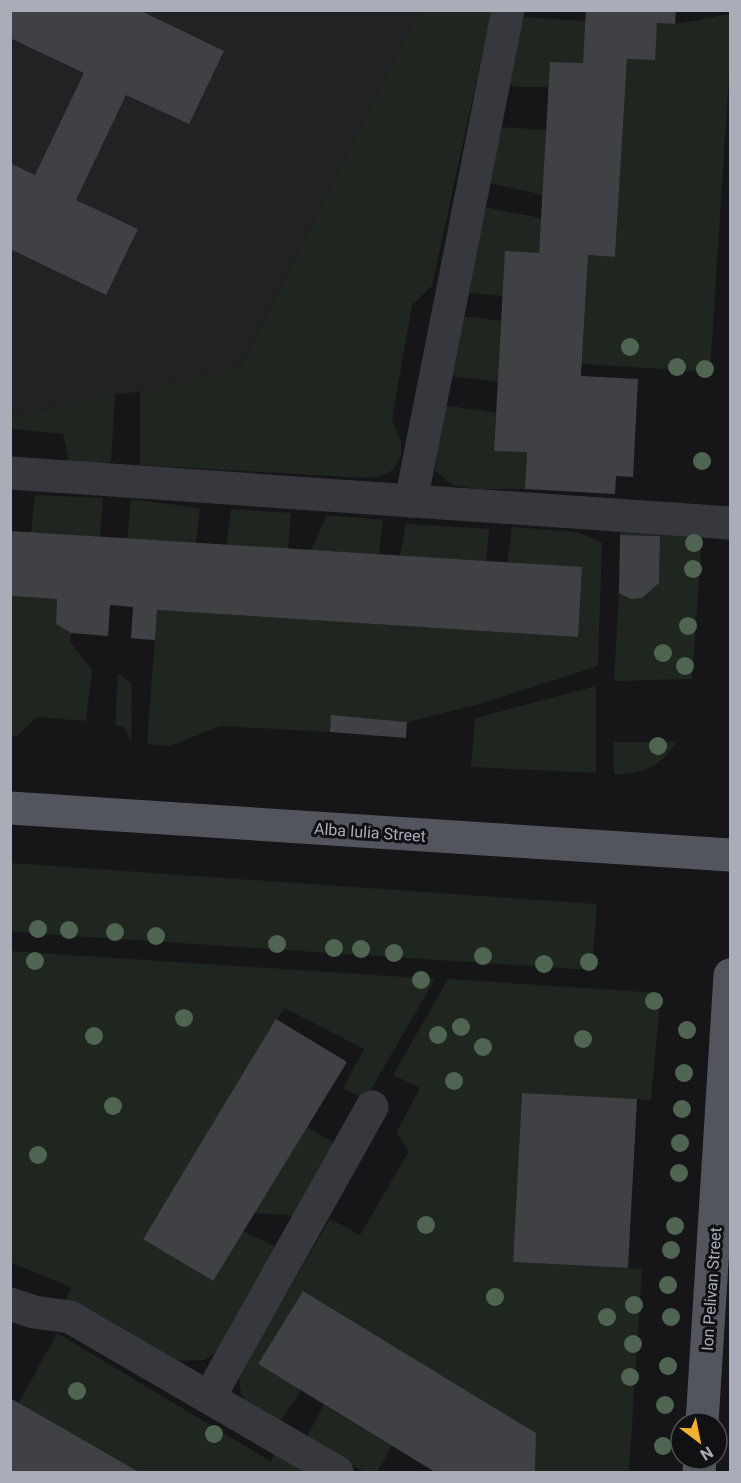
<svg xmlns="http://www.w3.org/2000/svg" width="741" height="1483" viewBox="0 0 741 1483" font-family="Roboto,sans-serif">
	<rect width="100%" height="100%" fill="#161618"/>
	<path fill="#222225" d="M10,11H419L240,367L140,392L115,394L20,415L11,411Z"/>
	<g fill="#1e261f">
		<path d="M419,11H491V14L432,286L412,305L392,420L401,441V456L393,470L380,477L365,478L140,465V392L240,367Z"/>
		<path d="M730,14V61L710,372L582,364L588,255L615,257L627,59L654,60L657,23L675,24Z"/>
		<path d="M522,17L586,21L583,63L550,62L549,87H513L507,80Z"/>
		<path d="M500,127L546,130L543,195L488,183Z"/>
		<path d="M484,207L541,218L539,253L503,296L469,293Z"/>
		<path d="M463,316L501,321L498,382L451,376Z"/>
		<path d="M115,394L111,462L70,466L63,434L11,429L10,411L20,415Z"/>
		<path d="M444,405L496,413L494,450L527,452L525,489H478L452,485L435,470Z"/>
		<path d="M35,495L103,498L100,537L31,533Z"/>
		<path d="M131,499L200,508L196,543L127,539Z"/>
		<path d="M231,509L291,513L288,549L226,545Z"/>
		<path d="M327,515L383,520L379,554L311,550Z"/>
		<path d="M406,524L489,529L486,561L400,556Z"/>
		<path d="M620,526L702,537L692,679L614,681L619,593C638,602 644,596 659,583L660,536L620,535Z"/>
		<path d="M512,527L577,532L602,543L598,666L480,704L407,722L331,715L330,732L220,726L170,746L147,744L157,610L577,637L582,568L507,562Z"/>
		<path d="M10,596L57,599L56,624L71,633L70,642L92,670L86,721L37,717L17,736H11Z"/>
		<path d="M118,673L132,684L131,741L123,726L115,725Z"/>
		<path d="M596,686V773L471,767L475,718Z"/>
		<path d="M613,742H676C660,767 643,775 614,774Z"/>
		<path d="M11,863L597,904L592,970L11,932Z"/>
		<path d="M10,951L435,979L365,1100L343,1088L364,1049L284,1008L143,1238L212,1281L243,1231L276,1247L218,1351L205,1360L174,1361L65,1301L71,1287L11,1263Z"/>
		<path d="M448,979L661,993L651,1100L522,1093L513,1262L642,1269L629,1472H535L536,1433L303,1291L258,1364L301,1390L278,1425C253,1409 240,1408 239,1376L330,1219L360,1235L409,1151L396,1133L420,1088L393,1075Z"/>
		<path d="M307,1127L338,1145L299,1216L254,1213Z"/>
		<path d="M57,1333L270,1461L277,1452L313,1472H139L19,1403Z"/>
		<path d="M324,1405L392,1446L377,1472H365L305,1440Z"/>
	</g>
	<g fill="#404145">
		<path d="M10,10H139L224,51L189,124L126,95L76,200L138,229L106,295L10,249V163L35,175L84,73L10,38Z"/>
		<path d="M586,10H676L675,24L657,23L655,60L627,59L615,257L588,255L581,376L638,379L633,477L616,476L615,494L525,489L527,452L494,451L505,251L539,253L550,62L583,63Z"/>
		<path d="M10,531L582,567L578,637L157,610L155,640L140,639L131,638L133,607L110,605L108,636L71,633L56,624L57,599L10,596Z"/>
		<path d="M620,535L660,536L659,583L642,598L631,599L619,593Z"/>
		<path d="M331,715L407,722L406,738L330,732Z"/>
		<path d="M276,1019L347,1062L213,1281L143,1239Z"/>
		<path d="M522,1093L637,1099L628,1268L513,1262Z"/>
		<path d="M303,1291L536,1433L535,1472H435L258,1364Z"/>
		<path d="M10,1398L19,1403L139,1472H10Z"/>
	</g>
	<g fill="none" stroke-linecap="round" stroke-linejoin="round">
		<g stroke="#37383d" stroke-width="33">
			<path d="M10,473L730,523"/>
			<path d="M411,501L508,10"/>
			<path d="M10,1304L34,1312L70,1317L337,1472"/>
			<path d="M210,1396L372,1107"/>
		</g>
		<g stroke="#53555c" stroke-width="33">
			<path d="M10,808L730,855"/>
			<path d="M702,1423L730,975"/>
			<path d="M699,1472L700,1459"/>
		</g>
	</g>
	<g fill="#506452">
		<circle cx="630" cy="347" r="9"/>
		<circle cx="677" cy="367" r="9"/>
		<circle cx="705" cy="369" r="9"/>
		<circle cx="702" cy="461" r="9"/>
		<circle cx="694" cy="543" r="9"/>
		<circle cx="693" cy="569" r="9"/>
		<circle cx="688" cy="626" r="9"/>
		<circle cx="663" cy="653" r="9"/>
		<circle cx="685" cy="666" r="9"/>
		<circle cx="658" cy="746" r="9"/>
		<circle cx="38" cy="929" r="9"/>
		<circle cx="69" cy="930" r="9"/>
		<circle cx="115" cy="932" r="9"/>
		<circle cx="156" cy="936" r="9"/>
		<circle cx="277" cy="944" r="9"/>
		<circle cx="334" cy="948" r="9"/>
		<circle cx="361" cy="949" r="9"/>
		<circle cx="394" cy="953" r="9"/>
		<circle cx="483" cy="956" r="9"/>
		<circle cx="35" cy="961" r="9"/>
		<circle cx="589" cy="962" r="9"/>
		<circle cx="544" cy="964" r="9"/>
		<circle cx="421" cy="980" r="9"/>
		<circle cx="654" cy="1001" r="9"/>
		<circle cx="184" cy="1018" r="9"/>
		<circle cx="461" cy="1027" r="9"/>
		<circle cx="687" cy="1030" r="9"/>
		<circle cx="438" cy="1035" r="9"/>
		<circle cx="94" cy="1036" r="9"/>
		<circle cx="583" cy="1039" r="9"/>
		<circle cx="483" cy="1047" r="9"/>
		<circle cx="684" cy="1073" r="9"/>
		<circle cx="454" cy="1081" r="9"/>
		<circle cx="113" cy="1106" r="9"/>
		<circle cx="682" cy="1109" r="9"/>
		<circle cx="680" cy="1143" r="9"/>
		<circle cx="38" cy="1155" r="9"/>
		<circle cx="679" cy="1173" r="9"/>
		<circle cx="426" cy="1225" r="9"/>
		<circle cx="675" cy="1226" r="9"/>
		<circle cx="671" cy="1250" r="9"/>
		<circle cx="668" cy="1285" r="9"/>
		<circle cx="495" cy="1297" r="9"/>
		<circle cx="634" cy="1305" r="9"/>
		<circle cx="607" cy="1317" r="9"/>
		<circle cx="671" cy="1317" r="9"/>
		<circle cx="633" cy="1344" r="9"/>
		<circle cx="668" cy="1366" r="9"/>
		<circle cx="630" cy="1377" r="9"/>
		<circle cx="77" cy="1391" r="9"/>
		<circle cx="665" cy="1405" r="9"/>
		<circle cx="214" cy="1434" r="9"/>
		<circle cx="663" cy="1446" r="9"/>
	</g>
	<g text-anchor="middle" stroke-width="6" stroke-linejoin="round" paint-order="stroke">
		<g font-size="16" fill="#a8adb8" stroke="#111113">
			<text transform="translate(370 832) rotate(4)" y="6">Alba Iulia Street</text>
			<text transform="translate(711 1289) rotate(-86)" y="6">Ion Pelivan Street</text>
		</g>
	</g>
	<rect width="741" height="1483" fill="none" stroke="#a8adb8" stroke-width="24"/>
	<g transform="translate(699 1441) rotate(148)"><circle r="28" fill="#111113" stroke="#4d4f55" stroke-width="1.5"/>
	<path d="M0-4.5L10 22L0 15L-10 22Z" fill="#f2b134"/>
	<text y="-9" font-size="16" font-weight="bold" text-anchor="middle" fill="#a8adb8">N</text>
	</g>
</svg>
